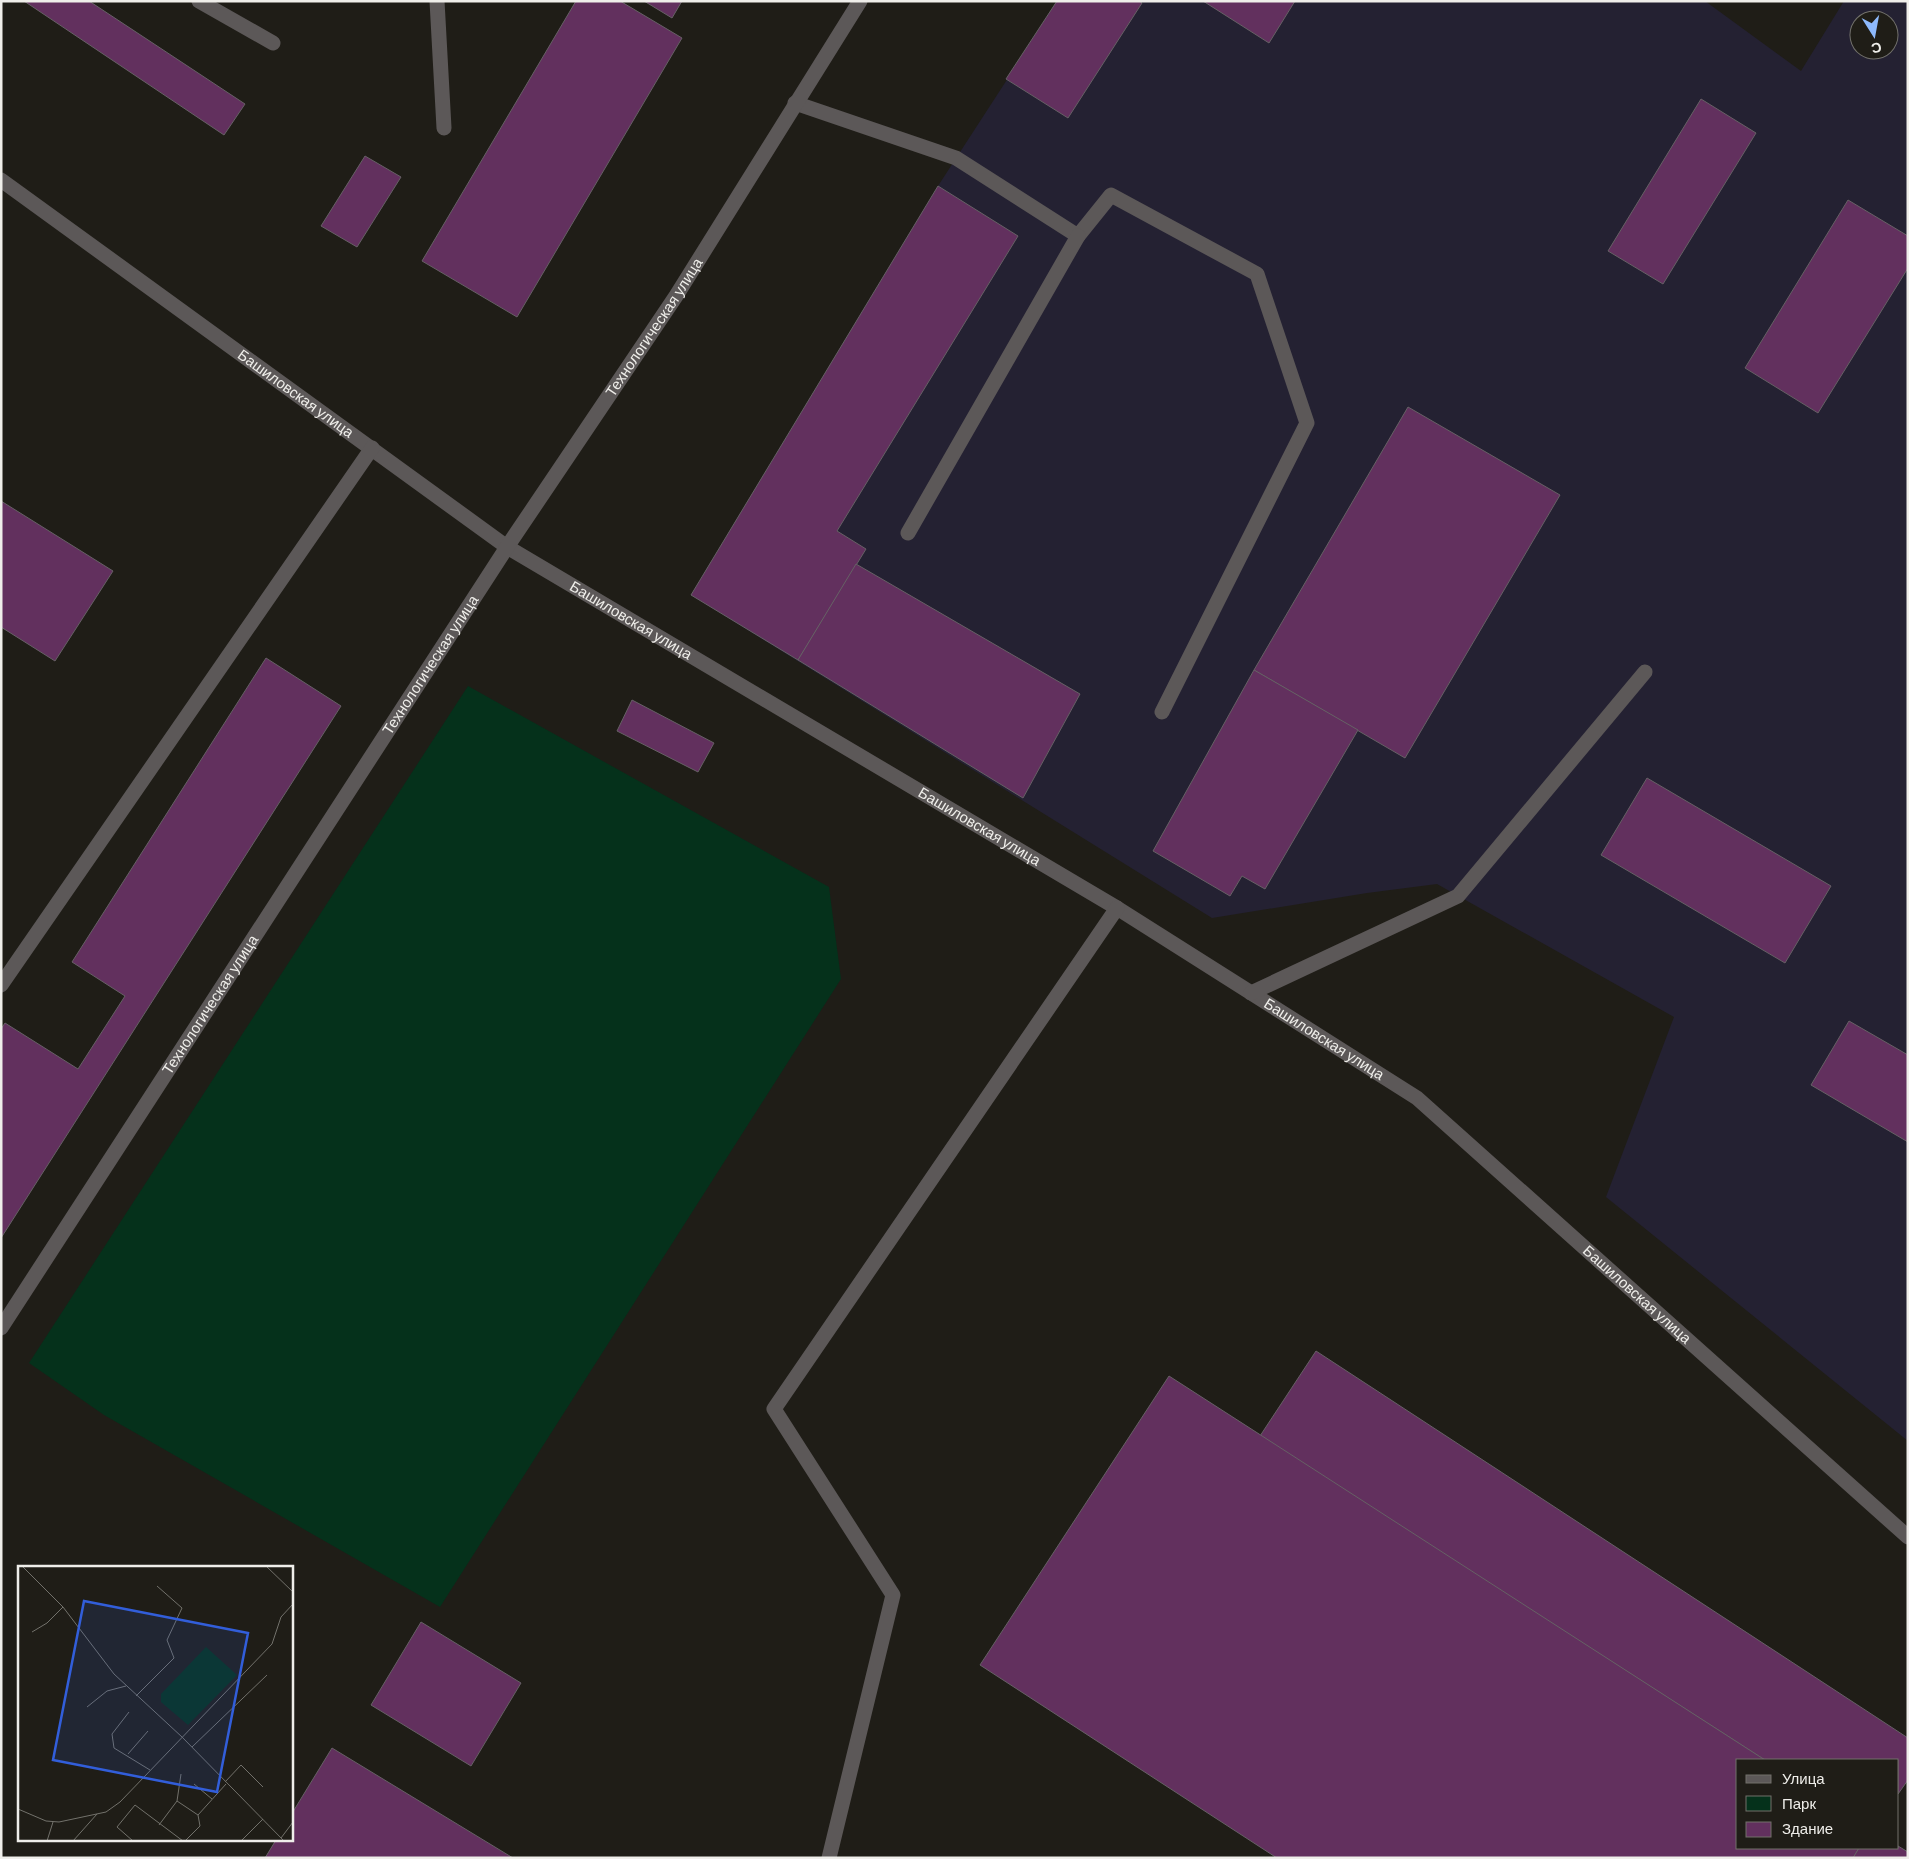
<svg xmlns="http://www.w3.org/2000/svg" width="1909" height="1859" viewBox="0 0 1909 1859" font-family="Barlow,sans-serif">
	<rect width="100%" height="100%" fill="#1f1d17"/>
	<path fill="#242132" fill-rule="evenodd" d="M1058,1H1705L1801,71L1844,1H1908V1441L1606,1197L1674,1017L1437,884L1367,893L1212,918L691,595L938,186ZM1859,20H1889V50H1859Z"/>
	<path fill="#05311b" d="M468,686L829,887L841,979L440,1607L104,1415L29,1363Z"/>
	<g fill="#62305e" stroke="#666065">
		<path d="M24,1H89L245,104L224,135Z"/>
		<path d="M576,1H620L682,38L517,317L422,261Z"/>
		<path d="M644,1H682L672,18Z"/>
		<path d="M1057,1H1139L1142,3L1068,118L1006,79Z"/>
		<path d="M1203,1H1295L1269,43Z"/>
		<path d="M1701,99L1756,133L1663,284L1608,251Z"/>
		<path d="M365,156L401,177L357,247L321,226Z"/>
		<path d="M938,186L1018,236L837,531L866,549L798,660L691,595Z"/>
		<path d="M1848,200L1908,236V268L1818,413L1745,368Z"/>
		<path d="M1408,407L1560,495L1405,758L1254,670Z"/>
		<path d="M1,501L113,571L55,661L1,627Z"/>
		<path d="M856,564L1080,694L1023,798L798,660Z"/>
		<path d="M266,658L341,706L1,1238V1029L5,1023L78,1069L125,996L72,962Z"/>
		<path d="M1254,670L1358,730L1265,889L1242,876L1230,896L1153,851Z"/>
		<path d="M632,700L714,743L698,772L617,731Z"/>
		<path d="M1647,778L1831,886L1785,963L1601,855Z"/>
		<path d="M1849,1021L1908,1055V1142L1811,1085Z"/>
		<path d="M1316,1351L1908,1738V1780L1898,1794V1760H1765L1260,1436Z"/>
		<path d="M1169,1376L1765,1760H1738V1848H1859L1853,1858H1277L980,1665Z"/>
		<path d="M421,1622L521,1683L471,1766L371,1705Z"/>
		<path d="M332,1748L513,1858H265L276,1840H291V1815Z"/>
		<path d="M1898,1846L1908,1852V1858H1853L1859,1848H1898Z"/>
	</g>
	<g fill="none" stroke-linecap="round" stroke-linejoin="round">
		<g stroke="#5c5858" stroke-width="15">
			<path d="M199,1L273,43"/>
			<path d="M437,1L444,128"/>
			<path d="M795,103L956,158L1078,236L1111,195L1257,274L1307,423L1162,712"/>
			<path id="s1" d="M1,180L507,547L1117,908L1417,1098L1908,1537"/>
			<path d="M908,533L1078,236"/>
			<path d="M1,985L372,448"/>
			<path d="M1251,993L1458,896L1645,672"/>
			<path id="s2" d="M1,1328L507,547L676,296L860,1"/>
			<path d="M829,1858L893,1595L774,1409L1117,908"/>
		</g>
	</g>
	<g text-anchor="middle" stroke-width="4" stroke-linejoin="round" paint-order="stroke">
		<g font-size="15" fill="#efeeea" stroke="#1f1d17">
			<text dy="5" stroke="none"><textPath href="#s2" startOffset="1195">Технологическая улица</textPath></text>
			<text dy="5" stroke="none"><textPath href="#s1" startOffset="364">Башиловская улица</textPath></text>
			<text dy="5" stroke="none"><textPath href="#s1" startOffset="769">Башиловская улица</textPath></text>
			<text dy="5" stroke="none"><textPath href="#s2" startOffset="790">Технологическая улица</textPath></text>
			<text dy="5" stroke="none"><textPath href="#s1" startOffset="1174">Башиловская улица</textPath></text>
			<text dy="5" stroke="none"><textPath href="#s2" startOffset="385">Технологическая улица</textPath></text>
			<text dy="5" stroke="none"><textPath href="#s1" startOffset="1579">Башиловская улица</textPath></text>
			<text dy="5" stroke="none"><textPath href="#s1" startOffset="1984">Башиловская улица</textPath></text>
		</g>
	</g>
	<g transform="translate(18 1566)">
		<rect width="275" height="275" fill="#1f1d17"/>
		<path d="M188,81L219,109L170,159L143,136V128Z" fill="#05311b"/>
		<path fill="none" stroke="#72716b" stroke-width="1" d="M4,0L45,41L96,108L164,171L266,275M248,0L275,26M14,66L29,57L45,41M118,130L156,92L149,74L164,42L139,20M69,141L89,125L108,120M111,146L94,168L96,182L132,204M174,181L249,109M110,188L130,165M207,216L223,199L245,221M176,218L194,233M159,235L163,208M0,243L28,255L41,256L88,246L102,236L254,78L263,51L275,38M141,259L159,235L180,249M263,272L275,256M29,275L35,256M55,275L79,248M115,275L99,261L117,239L165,275M167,275L182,260L180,249L208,218M223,275L245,253"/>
		<path fill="#325eda" fill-opacity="0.15" stroke="#325eda" stroke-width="2.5" d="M66,35L230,67L199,226L35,194Z"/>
		<rect width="275" height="275" fill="none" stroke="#efeeea" stroke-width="2.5"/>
	</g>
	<rect width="1909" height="1859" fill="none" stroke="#efeeea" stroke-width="5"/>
	<rect x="1736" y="1759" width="162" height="90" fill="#1f1d17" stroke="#72716b"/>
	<rect x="1746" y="1775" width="25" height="8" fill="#5c5858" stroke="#72716b"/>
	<text x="1782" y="1784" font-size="15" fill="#efeeea">Улица</text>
	<rect x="1746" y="1796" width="25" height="15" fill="#05311b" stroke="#72716b"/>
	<text x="1782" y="1809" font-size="15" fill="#efeeea">Парк</text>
	<rect x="1746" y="1822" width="25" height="15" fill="#62305e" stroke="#72716b"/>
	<text x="1782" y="1834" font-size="15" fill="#efeeea">Здание</text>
	<g transform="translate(1874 35) rotate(169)"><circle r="24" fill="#1f1d17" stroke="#72716b"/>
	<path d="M0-4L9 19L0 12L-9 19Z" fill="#8db9fc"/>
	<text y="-8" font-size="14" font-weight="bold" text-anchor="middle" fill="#efeeea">С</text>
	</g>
</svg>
